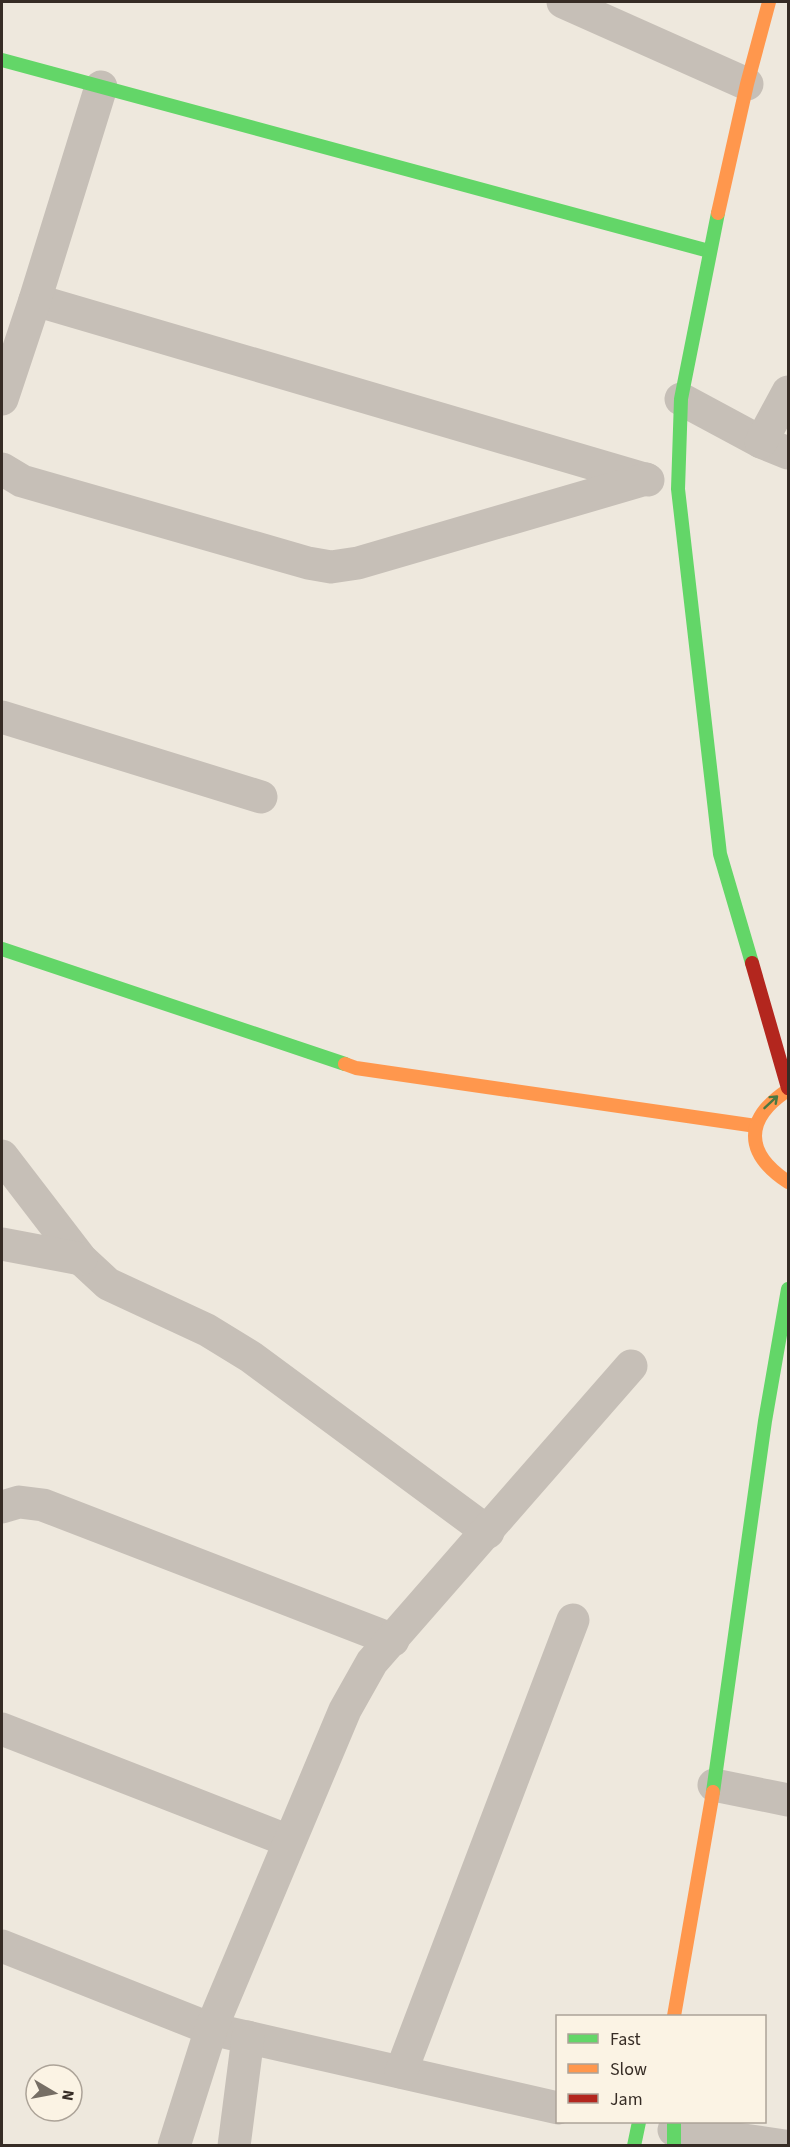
<svg xmlns="http://www.w3.org/2000/svg" width="790" height="2147" viewBox="0 0 790 2147" font-family="'Source Sans 3',sans-serif">
	<rect width="100%" height="100%" fill="#eee8dd"/>
	<g fill="none" stroke-linecap="round" stroke-linejoin="round">
		<g stroke="#c6bfb7" stroke-width="33">
			<path d="M563,2L747,84"/>
			<path d="M35,300L648,480"/>
			<path d="M2,399L35,300L101,87"/>
			<path d="M681,399L761,442L788,453"/>
			<path d="M761,442L788,392"/>
			<path d="M2,469L22,481L308,563L331,567L358,563L646,479"/>
			<path d="M2,717L261,797"/>
			<path d="M2,1156L81,1259L108,1284L207,1330L251,1357L488,1532"/>
			<path d="M2,1244L81,1259"/>
			<path d="M2,1507L19,1502L43,1505L393,1640"/>
			<path d="M2,1729L289,1841"/>
			<path d="M714,1785L788,1800"/>
			<path d="M2,1946L211,2029L558,2108"/>
			<path d="M401,2072L573,1620"/>
			<path d="M674,2130L785,2146"/>
			<path d="M174,2146L211,2029L345,1710L372,1662L631,1366"/>
			<path d="M234,2146L248,2037"/>
		</g>
		<g stroke="#63d668" stroke-width="14">
			<path d="M2,60L709,251"/>
			<path d="M718,213L681,399L678,489L720,854L752,963"/>
			<path d="M2,949L345,1064"/>
			<path d="M713,1792L765,1421L788,1289"/>
			<path d="M674,2122V2146"/>
			<path d="M634,2146L639,2122"/>
		</g>
		<g stroke="#ff974d" stroke-width="14">
			<path d="M718,213L747,84L769,2"/>
			<path d="M345,1064L356,1068L756,1126"/>
			<path d="M788,1090C744,1119 744,1153 788,1182"/>
			<path d="M674,2016L713,1792"/>
		</g>
		<path stroke="#b3261e" stroke-width="14" d="M752,963L788,1088"/>
	</g>
	<defs><path id="oneway-shaft" d="M-6 0H5M1.5-3L5.5 0L1.5 3" fill="none" stroke-width="1.6" stroke-linecap="round" stroke-linejoin="round" transform="scale(1.5)"/></defs>
	<use stroke="#4a7843" href="#oneway-shaft" transform="translate(771 1102) rotate(-43)"/>
	<rect width="790" height="2147" fill="none" stroke="#362c25" stroke-width="6"/>
	<rect x="556" y="2015" width="210" height="108" fill="#fbf3e4" stroke="#aca398" stroke-width="1.5"/>
	<rect x="568" y="2034" width="30" height="9" fill="#63d668" stroke="#aca398" stroke-width="1.5"/>
	<text x="610" y="2045" font-size="18" fill="#362c25">Fast</text>
	<rect x="568" y="2064" width="30" height="9" fill="#ff974d" stroke="#aca398" stroke-width="1.5"/>
	<text x="610" y="2075" font-size="18" fill="#362c25">Slow</text>
	<rect x="568" y="2094" width="30" height="9" fill="#b3261e" stroke="#aca398" stroke-width="1.5"/>
	<text x="610" y="2105" font-size="18" fill="#362c25">Jam</text>
	<g transform="translate(54 2093) rotate(100)"><circle r="28" fill="#fbf3e4" stroke="#aca398" stroke-width="1.5"/>
	<path d="M0-4.5L10 22L0 15L-10 22Z" fill="#766e65"/>
	<text y="-9" font-size="16" font-weight="bold" text-anchor="middle" fill="#362c25">N</text>
	</g>
</svg>
